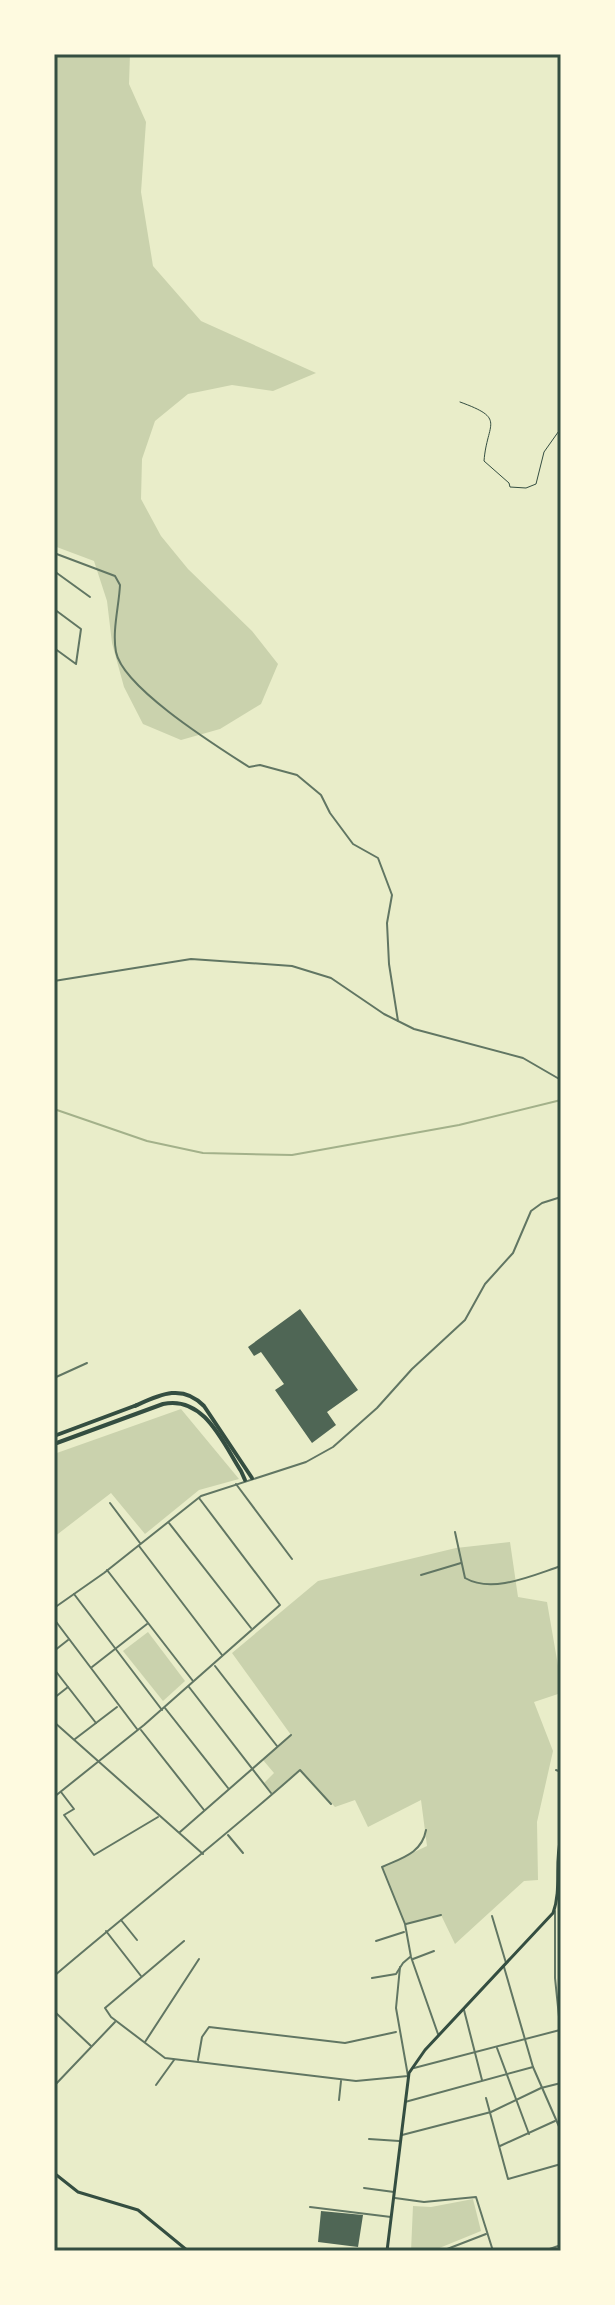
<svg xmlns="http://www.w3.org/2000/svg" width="615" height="2305" viewBox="0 0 615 2305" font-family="Jost,sans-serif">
	<rect width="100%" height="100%" fill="#e9edc9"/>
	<g fill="#cad2ad">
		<path d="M54,54H130L129,84L146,122L141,192L153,266L201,321L316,373L273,391L232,385L188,394L155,421L142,459L141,499L161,536L188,569L252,631L278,664L261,704L220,729L181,740L143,724L124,687L112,643L107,601L94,561L54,546Z"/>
		<path d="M181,1409L239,1479L199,1490L145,1534L111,1493L54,1537V1454Z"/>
		<path d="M510,1542L518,1597L547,1602L561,1683V1693L534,1702L553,1751L537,1822L538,1880L524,1881L455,1944L441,1915L405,1924L382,1867L427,1846L421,1800L368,1827L355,1800L335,1807L300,1770L273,1794L264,1783L274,1773L263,1760L291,1735L232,1653L318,1581L456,1548Z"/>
		<path d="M148,1632L185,1681L163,1701L123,1651Z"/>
		<path d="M473,2199L481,2231L432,2251H411L413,2206L431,2207Z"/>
	</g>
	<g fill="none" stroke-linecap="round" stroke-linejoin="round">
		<path stroke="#a3b18a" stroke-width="2" d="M54,1109L147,1141L203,1153L292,1155L459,1125L561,1100"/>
	</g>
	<g fill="#4f6655">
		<path d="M300,1309L358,1390L327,1412L336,1425L312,1443L275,1390L284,1384L261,1352L254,1356L248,1347Z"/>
		<path d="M321,2211L363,2215L358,2247L318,2242Z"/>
	</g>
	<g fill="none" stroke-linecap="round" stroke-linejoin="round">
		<path stroke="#344e41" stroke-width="1" d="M460,402C507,419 487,422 484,461L509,483L510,487L526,488L536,484L544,452L561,428"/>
		<g stroke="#617663" stroke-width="2">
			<path d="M54,553L115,576L120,585C119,606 112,631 116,652C123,688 218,747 249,767L260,765L297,775L321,795L330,813L353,844L378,858L392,895L387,923L389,964L398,1021"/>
			<path d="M54,571L90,597"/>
			<path d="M54,609L81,629L76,664L54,648"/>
			<path d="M54,981L191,959L292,966L331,978L384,1014L414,1029L523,1058L561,1080"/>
			<path d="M54,1378L87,1363"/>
			<path d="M236,1484L292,1559"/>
			<path d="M110,1503L140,1543"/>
			<path d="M169,1523L251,1628"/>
			<path d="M455,1532L465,1578C493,1594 533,1575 561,1566"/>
			<path d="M139,1546L222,1655"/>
			<path d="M107,1570L193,1681"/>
			<path d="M421,1575L461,1563"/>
			<path d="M74,1594L162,1710"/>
			<path d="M54,1608L104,1573L201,1496L306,1462L333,1447L377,1408L412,1369L465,1320L485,1284L513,1253L531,1211L542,1203L561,1197"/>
			<path d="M54,1619L137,1729"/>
			<path d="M54,1651L68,1640"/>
			<path d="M215,1666L277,1746"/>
			<path d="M92,1667L147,1624"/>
			<path d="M54,1669L96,1723"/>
			<path d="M189,1687L271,1793"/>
			<path d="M54,1698L68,1687"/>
			<path d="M165,1708L228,1788"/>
			<path d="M54,1722L203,1854"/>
			<path d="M141,1730L204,1810"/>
			<path d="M75,1739L117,1707"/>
			<path d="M556,1770L561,1772"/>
			<path d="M61,1792L74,1809L64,1815L94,1855L158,1817"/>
			<path d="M54,1797L144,1725L280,1605L199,1498"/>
			<path d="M426,1830C422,1853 402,1858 382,1867L405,1924L411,1957L438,2034"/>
			<path d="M180,1832L291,1735"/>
			<path d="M228,1835L243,1853"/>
			<path d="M555,1911V1978L561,2036"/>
			<path d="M492,1916L506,1963"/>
			<path d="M121,1920L137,1940"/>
			<path d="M406,1924L441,1915"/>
			<path d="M106,1931L141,1976"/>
			<path d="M184,1941L105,2008L111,2017L165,2058L356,2081L408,2076L396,2008L400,1967"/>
			<path d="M376,1941L404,1932"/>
			<path d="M413,1959L434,1951"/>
			<path d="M504,1967L533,2067L561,2131"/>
			<path d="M54,1976C136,1906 220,1841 300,1770L331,1804"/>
			<path d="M372,1978L396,1974L403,1963L410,1957"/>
			<path d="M464,2010L482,2080"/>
			<path d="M56,2013L91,2046"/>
			<path d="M145,2042L199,1959"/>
			<path d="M497,2048L529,2134"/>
			<path d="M198,2060L202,2037L209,2027L345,2043L396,2032"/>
			<path d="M414,2068L560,2030"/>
			<path d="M156,2085L174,2060"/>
			<path d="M54,2086L115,2022"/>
			<path d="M486,2098L508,2179L561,2164"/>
			<path d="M339,2100L341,2081"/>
			<path d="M405,2102L533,2067"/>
			<path d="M402,2135L491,2112L541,2088L561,2083"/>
			<path d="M369,2139L399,2141"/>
			<path d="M500,2146L555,2121"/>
			<path d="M364,2188L394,2192"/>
			<path d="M395,2198L424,2202L476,2197L493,2251"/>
			<path d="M310,2207L391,2217"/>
			<path d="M442,2251L486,2234"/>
			<path d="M544,2251L561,2245"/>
		</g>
		<g stroke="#344e41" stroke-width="3">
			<path d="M54,2173L78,2192L138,2210L188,2251"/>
			<path d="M387,2251L409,2073L425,2050L553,1913C562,1889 554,1862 561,1838"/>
		</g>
		<g stroke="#344e41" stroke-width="4">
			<path d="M135,1406C159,1395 182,1383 204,1406L252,1478"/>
			<path d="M54,1436L137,1405"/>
			<path d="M54,1444L163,1404C204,1395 223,1443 241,1471L245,1480"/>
		</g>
	</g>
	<rect width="615" height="2305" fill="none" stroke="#fefae0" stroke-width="112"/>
	<rect x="56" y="56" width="503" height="2193" fill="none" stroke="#344e41" stroke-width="3"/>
</svg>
